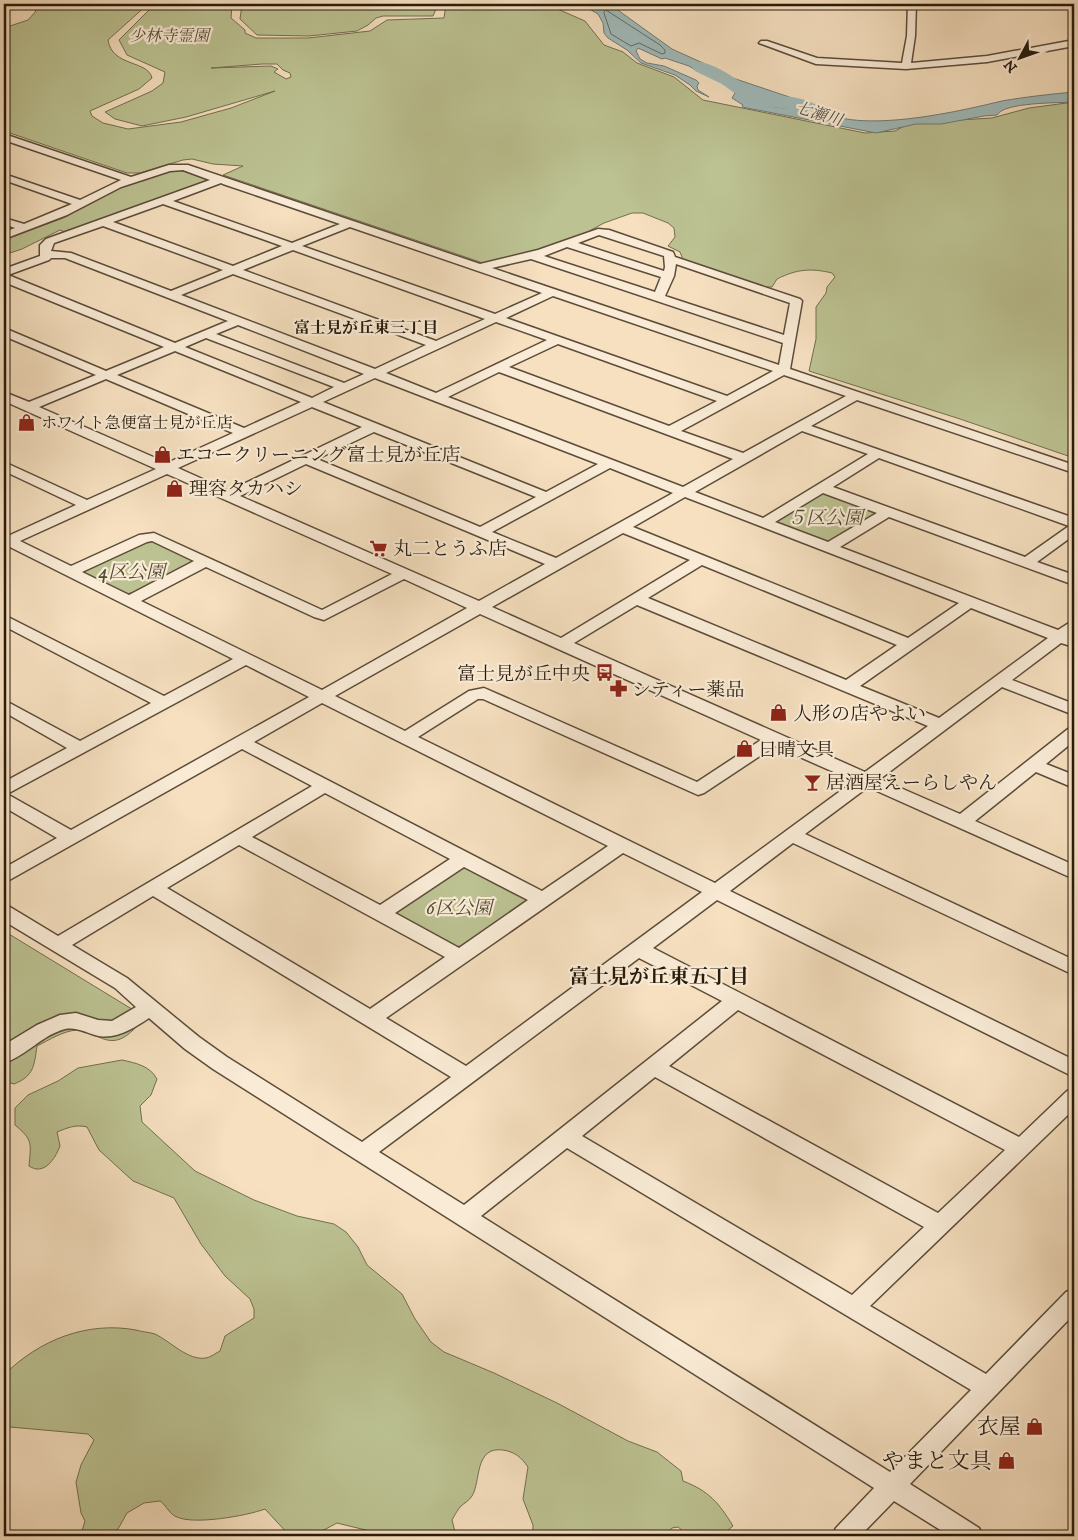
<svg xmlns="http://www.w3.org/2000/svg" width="1078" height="1540" viewBox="0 0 1078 1540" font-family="'IM FELL DW Pica','Noto Serif JP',serif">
	<rect width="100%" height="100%" fill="#f6e0c0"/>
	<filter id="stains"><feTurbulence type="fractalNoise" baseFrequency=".004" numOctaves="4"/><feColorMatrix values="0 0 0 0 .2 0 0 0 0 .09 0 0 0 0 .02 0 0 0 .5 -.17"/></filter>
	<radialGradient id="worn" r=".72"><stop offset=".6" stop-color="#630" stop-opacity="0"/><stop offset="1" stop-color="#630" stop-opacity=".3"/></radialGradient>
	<g fill="#bcc292" stroke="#726e4f" fill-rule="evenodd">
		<path d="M30,4H148L108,40C112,67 148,60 152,78L139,89L90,111L92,116L103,123L128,129L181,122L231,108L275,91L186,117L142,126L115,119L105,112L152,91L163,83L165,72L127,55L119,40L155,4H232L231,18L245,30V33L256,38H308L370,31L387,20L444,18L446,4H546L585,21L604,45L623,52L637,63L674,77L703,100L865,133L895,131L910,123L992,118L1029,108L1074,102V458L960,419L809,371L816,339V307L826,293L827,287L835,277L832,273C811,268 797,269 777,279L772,287H762L684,262L680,252L668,246L675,237L674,228L668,223L643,213H632L604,223L582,235L534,252L483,263L223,175L243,166L213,164L192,159L183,160L140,173H127L4,131V28L28,20L36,11ZM262,64H277L283,70L290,73L291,77L286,79L274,72L278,69L271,66L211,68Z"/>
		<path d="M242,4H434L436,9L433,16H383L376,18L368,25L357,31L309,36L257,35L240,19Z"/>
		<path d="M171,170H180L207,179L206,182L65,232L60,230L22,249L4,255V240L63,218L122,187Z"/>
		<path d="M823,493H830L875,512L874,515L828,541H822L780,524L777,521Z"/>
		<path d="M155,539L194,558L193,563L137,591L127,594L85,573L87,568L148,540Z"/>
		<path d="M469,866L526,896V901L462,946L452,947L393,915L457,868Z"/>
		<path d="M4,931L135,1011L141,1022C126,1038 116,1047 95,1035C89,1032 84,1029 77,1030C63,1031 49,1040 37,1046C34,1066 34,1076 14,1084L4,1081Z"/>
		<path d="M122,1060C136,1063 150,1066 157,1079L151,1095L140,1106L142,1122L195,1171L254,1200L297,1216L334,1224L346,1232L358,1247L367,1265L402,1294L415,1319L431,1342L444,1352L494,1373L557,1403L628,1441L657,1452L681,1471L683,1481C709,1491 719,1503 733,1526L721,1536H689L678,1527L672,1528L664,1536H533V1525L523,1499L528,1467C521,1457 515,1452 503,1450C474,1446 481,1482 472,1496C469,1501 464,1503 460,1507C457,1511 454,1516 452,1520L455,1532L460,1536H383L382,1534L337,1523L322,1531L320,1536H290L265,1509C246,1516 194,1525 177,1517C170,1515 166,1505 160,1501L144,1503L127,1513L118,1529L107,1536H83L82,1531L85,1521L81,1513L76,1482L81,1465L94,1440L88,1434L10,1427L4,1425V1375C39,1340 87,1321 136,1330C142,1332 149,1332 155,1334C170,1341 188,1361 206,1358C211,1357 216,1353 220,1351L225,1336L254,1318V1309L250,1299L225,1276L201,1244L174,1198L133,1181L99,1150L87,1127C76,1124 67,1128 57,1132L60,1146C55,1159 44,1176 29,1166C31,1143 33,1140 15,1125V1108L28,1095L58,1081L78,1068Z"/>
	</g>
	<path fill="#a0bbbb" stroke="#707b75" d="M581,4H601L615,8L672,49L714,68L718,73L813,105C848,138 960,111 1002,101C1024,97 1052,94 1074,92V102C1059,103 1004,102 997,115L984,116L941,124H916L876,133L742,107L743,105L732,98L735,93C741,93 744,97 750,100C762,105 776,108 789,108V103L787,102L730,84L699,72L689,66L665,58L662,59L638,48L636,51L640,59L647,63L664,66L696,80L699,83L697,86L698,90L709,97L696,91L690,85L675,75L641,63L627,50L608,38L604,33L603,23L598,14Z"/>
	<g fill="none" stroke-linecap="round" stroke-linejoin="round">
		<path stroke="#646b64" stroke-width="1" d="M606,10L660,45L665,50V53L662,54L639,43L631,46L611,34L604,13Z"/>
		<path fill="#a0bbbb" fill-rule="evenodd" d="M701,62C723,67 736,81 755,90C772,98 790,94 808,101C818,105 825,110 836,113L838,117L836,121L829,123L810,118L797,110L757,105L740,97L722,84L695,71L692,67L695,63Z"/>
		<defs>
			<g id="minor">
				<path d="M908,4H916L915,36L911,63L987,56L1074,40V46L987,62L906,69L816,64L759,43L761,41H767L817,58L902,63L907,36Z"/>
				<path d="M4,134L131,177L169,165H188L480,264L538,250L598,229L609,230L673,252L675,257L800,299L802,301L790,369L1074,465V473L857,400L811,426L1074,518V535L1037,562L1074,575V585L889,517L840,547L1058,630L1069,623L1074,621V633L1071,635L1074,637V647L1061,643L1012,680L1074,704V715L1002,687L880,779L960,814L1068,729L1074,727V741L1046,764L1074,775V788L1036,772L975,821L1074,865V879L868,787L805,834L1074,960V975L793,843L730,891L1074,1060V1077L717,900L653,948L1019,1137L1067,1091L1074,1089V1109L870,1306L986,1374L1066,1292L1074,1289V1314L910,1484L979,1528L983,1536H950L894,1501L860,1536H832L836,1528L874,1488L213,1069L185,1049L149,1018C134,1028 115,1041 95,1035C85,1032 76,1027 65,1029C42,1035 26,1056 4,1063V1045L37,1025L60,1015L76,1013L98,1020L112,1021L136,1007L115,988L4,921V905L10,907L58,936L312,786L242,749L4,883V868L57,838L4,807V782L67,748L4,712V700L80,741L151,703L4,626V615L164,696L233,659L8,546L4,547V535L8,536L76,505L4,471V462L87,500L156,469L4,401V392L29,402L96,375L4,336V328L106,371L164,347L4,282V269L40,256V245L46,239L210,180L183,170L170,171L121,187L67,215L4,239V232L15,228L4,224V218L24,224L72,204L4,180V174L80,200L121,180L4,140ZM221,183L223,184L340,224L292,243L173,201ZM163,204L282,246L233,266L113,222ZM103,226L223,270L171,291L71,253L51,251L54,243ZM350,227L542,293L495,314L302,246ZM599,235L664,256L665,267L664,271L578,243ZM567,247L661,277L655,292L544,256ZM293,250L485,319L436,341L243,270ZM51,258H65L228,321L175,343L8,275L49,260ZM531,259L783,343L779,365L492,268ZM676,264L790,303L784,335L665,296L674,276ZM233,274L426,345L375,369L181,295ZM553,296L773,371L727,396L506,318ZM496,322L547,340L436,393L386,373ZM238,325L364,374L344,383L216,334ZM206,338L334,387L312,398L185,347ZM558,344L717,401L669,426L509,367ZM175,351L301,402L244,428L117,375ZM499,372L733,459L683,487L448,397ZM784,375L846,396L743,453L681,431ZM375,378L598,464L546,492L323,402ZM106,379L233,433L167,463L39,407ZM312,407L362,427L229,491L178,468ZM802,431L868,454L763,518L695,492ZM374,432L536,497L480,527L317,459ZM879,458L1069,526L1025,557L833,487ZM306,464L545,564L479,601L240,496ZM610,468L673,493L556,558L492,532ZM167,474L392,574L322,610L154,533L139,535L71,566L20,541ZM823,493L877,513L828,542L775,522ZM685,497L959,603L908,638L633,527ZM623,533L690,560L561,638L492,607ZM152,541L194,561L129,595L82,572L147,542ZM702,565L897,645L846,680L648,598ZM206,567L314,617L324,620L404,579L467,608L322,690L141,601ZM637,605L928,726L865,772L574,643ZM971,608L1048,638L939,718L860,686ZM480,614L761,740L697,782L484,688L469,691L405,731L335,696ZM246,665L309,697L71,830L7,794ZM478,699H483L698,795L704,793L775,746L854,781L715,883L418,737ZM322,703L608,846L542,891L254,742ZM325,793L450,859L380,905L252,837ZM239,845L445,957L370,1009L167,888ZM623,853L702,892L466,1066L386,1018ZM464,867L528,900L459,948L395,913ZM153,896L451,1077L362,1142L227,1057L199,1037L127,978L72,945ZM639,958L722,1001L464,1205L379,1152ZM738,1010L1005,1150L938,1213L669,1066ZM655,1077L924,1227L852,1295L582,1136ZM567,1148L971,1390L890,1472L481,1216Z"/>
			</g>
		</defs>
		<use href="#minor" stroke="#5c4c39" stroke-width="3"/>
		<use href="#minor" fill="#f9ebd6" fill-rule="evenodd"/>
	</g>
	<defs>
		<symbol id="shop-bare" viewBox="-9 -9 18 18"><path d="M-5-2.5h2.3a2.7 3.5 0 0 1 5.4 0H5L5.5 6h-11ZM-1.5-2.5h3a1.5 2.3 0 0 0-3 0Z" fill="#8f2418" stroke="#f9ebd6" stroke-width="2.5" paint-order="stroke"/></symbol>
		<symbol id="supermarket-bare" viewBox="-9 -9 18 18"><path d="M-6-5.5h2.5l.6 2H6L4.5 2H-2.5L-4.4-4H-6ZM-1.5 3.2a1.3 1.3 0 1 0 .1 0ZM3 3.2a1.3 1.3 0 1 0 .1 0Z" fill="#8f2418" stroke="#f9ebd6" stroke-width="2.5" paint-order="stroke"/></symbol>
		<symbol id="bus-bare" viewBox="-9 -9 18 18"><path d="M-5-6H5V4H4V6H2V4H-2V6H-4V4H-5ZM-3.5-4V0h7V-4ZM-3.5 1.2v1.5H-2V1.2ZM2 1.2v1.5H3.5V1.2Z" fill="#8f2418" stroke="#f9ebd6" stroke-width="2.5" paint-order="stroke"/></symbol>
		<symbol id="pharmacy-bare" viewBox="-9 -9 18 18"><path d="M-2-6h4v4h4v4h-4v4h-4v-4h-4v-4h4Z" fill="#8f2418" stroke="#f9ebd6" stroke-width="2.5" paint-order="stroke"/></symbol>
		<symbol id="bar-bare" viewBox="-9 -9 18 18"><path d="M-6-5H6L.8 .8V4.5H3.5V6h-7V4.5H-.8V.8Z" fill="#8f2418" stroke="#f9ebd6" stroke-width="2.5" paint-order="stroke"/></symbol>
	</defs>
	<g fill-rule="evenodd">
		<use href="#shop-bare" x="14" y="410" width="25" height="25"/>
		<use href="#shop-bare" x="150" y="442" width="25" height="25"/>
		<use href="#shop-bare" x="162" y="476" width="25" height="25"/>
		<use href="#supermarket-bare" x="366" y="536" width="25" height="25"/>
		<use href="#bus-bare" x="592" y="660" width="25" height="25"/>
		<use href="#pharmacy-bare" x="606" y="676" width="25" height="25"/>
		<use href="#shop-bare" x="766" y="700" width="25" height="25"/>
		<use href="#shop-bare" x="732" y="736" width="25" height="25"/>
		<use href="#bar-bare" x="800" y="770" width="25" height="25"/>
		<use href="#shop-bare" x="1022" y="1414" width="25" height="25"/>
		<use href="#shop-bare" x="994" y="1448" width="25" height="25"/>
	</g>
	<g text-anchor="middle" stroke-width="4.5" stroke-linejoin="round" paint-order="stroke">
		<g font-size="16" font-style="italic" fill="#544d34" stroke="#f9ebd6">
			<text x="169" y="41">少林寺霊園</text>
		</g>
		<g font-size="16" font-style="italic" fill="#525349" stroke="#f9ebd6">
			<text transform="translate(819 113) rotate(17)" y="6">七瀬川</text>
		</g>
		<g font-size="16" font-weight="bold" fill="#281b0c" stroke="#f9ebd6">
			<text x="366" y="333">富士見が丘東三丁目</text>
		</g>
		<g font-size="16" fill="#281b0c" stroke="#f9ebd6" text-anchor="start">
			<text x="41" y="428">ホワイト急便富士見が丘店</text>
		</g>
		<g font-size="19" fill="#281b0c" stroke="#f9ebd6" text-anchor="start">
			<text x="176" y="461">エコークリーニング富士見が丘店</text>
			<text x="189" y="495">理容タカハシ</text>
			<text x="393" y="555">丸二とうふ店</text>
			<text x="590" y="680" text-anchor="end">富士見が丘中央</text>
			<text x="632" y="696">シティー薬品</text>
			<text x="793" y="720">人形の店やよい</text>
			<text x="758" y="756">日晴文具</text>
			<text x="826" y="789">居酒屋えーらしやん</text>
		</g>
		<g font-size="19" font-style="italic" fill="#544d34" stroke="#f9ebd6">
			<text x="825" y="524">５区公園</text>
			<text x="132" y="578">4区公園</text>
			<text x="459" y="914">6区公園</text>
		</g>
		<g font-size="20" font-weight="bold" fill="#281b0c" stroke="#f9ebd6">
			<text x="659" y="983">富士見が丘東五丁目</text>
		</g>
		<g font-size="22" fill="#281b0c" stroke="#f9ebd6" text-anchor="end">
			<text x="1021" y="1434">衣屋</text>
			<text x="992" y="1468">やまと文具</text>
		</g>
	</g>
	<rect width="1078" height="1540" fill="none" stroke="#f6e0c0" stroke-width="20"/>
	<rect x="5" y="5" width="1068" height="1530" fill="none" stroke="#281b0c" stroke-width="2.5"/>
	<rect x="10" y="10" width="1058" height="1520" fill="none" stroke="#281b0c"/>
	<g transform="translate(1020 58) rotate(229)" stroke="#f9ebd6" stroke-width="4" paint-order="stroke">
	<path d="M0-4L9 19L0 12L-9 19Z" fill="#281b0c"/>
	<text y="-8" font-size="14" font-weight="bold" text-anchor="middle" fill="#281b0c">N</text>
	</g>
	<rect width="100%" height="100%" filter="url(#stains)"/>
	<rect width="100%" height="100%" fill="url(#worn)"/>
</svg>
